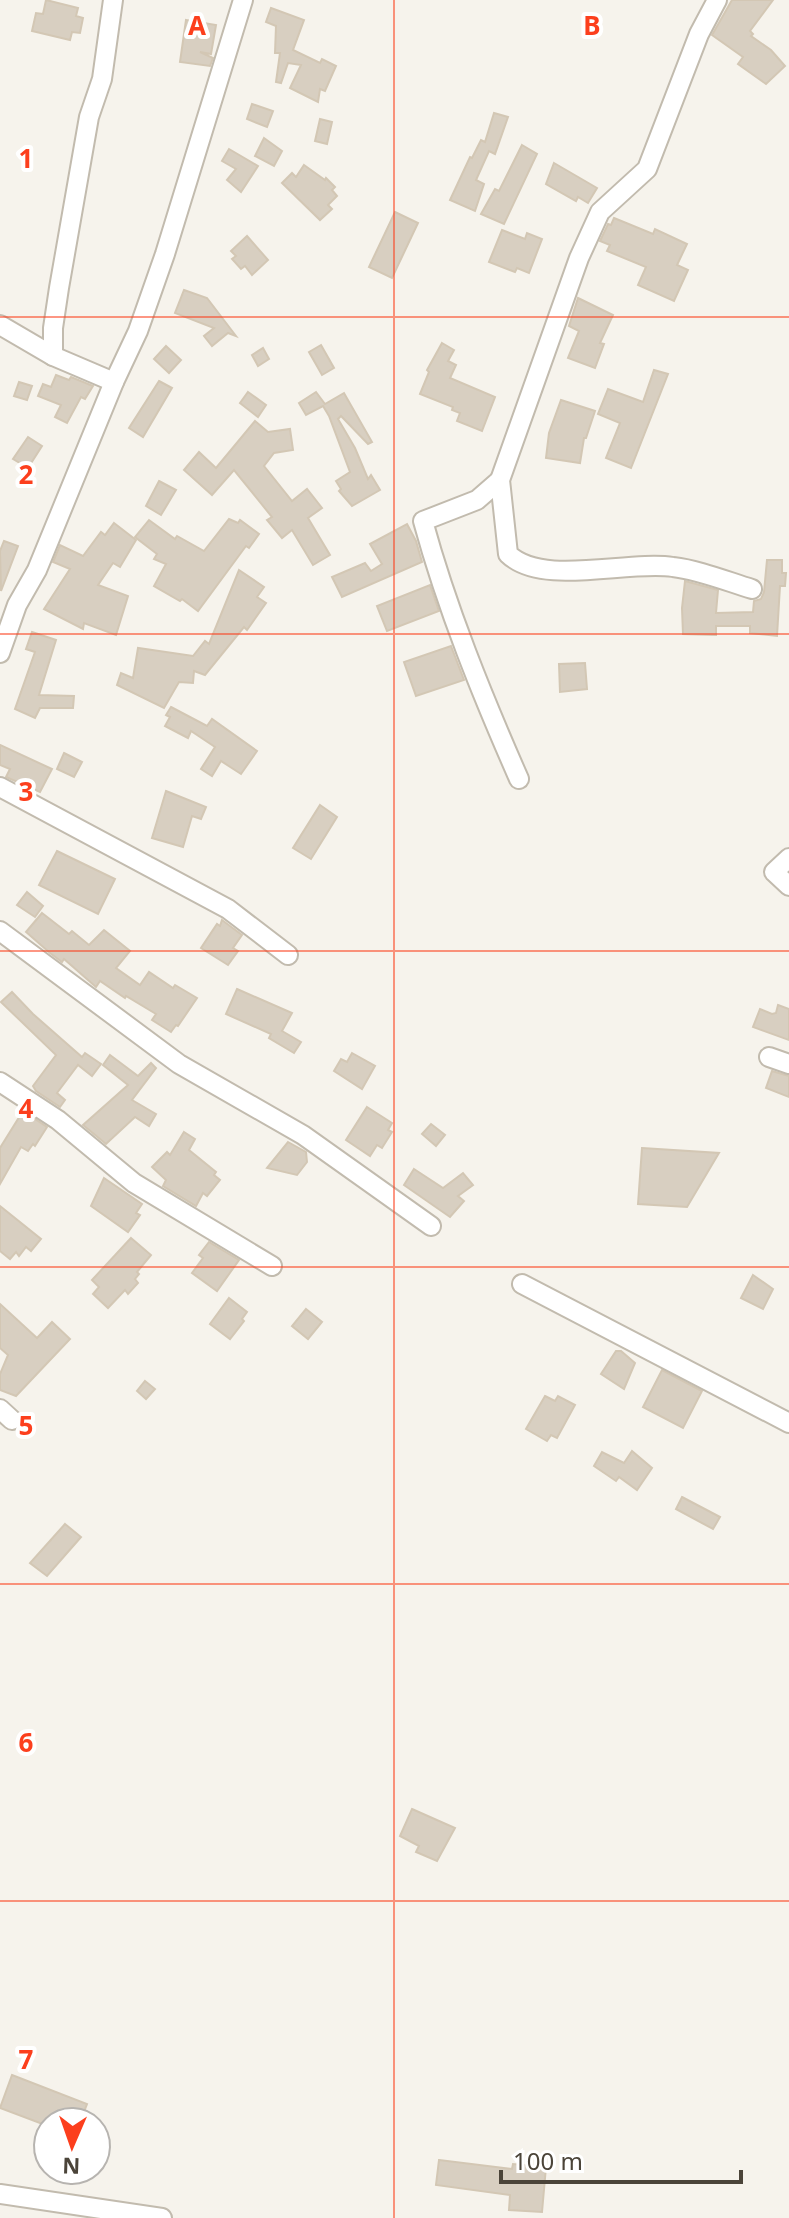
<svg xmlns="http://www.w3.org/2000/svg" width="789" height="2218" viewBox="0 0 789 2218" font-family="'Noto Sans',sans-serif">
	<rect width="100%" height="100%" fill="#f6f3ec"/>
	<g fill="#d8cfc1" stroke="#d3c7b4" stroke-width="2">
		<path d="M46,0L78,8L76,16L83,18L80,33L72,32L70,40L32,31L36,13L43,14Z"/>
		<path d="M732,0H773L750,31L753,34L751,36L771,50L785,66L766,84L738,64L743,57L712,35Z"/>
		<path d="M271,8L304,20L293,50L320,63L322,59L336,66L325,91L320,89L318,102L290,88L301,65L288,63L281,83L276,82L280,53H275L276,26L266,22Z"/>
		<path d="M186,20L216,25L211,54L200,52L213,58L210,66L180,62Z"/>
		<path d="M252,104L273,111L267,127L247,119Z"/>
		<path d="M494,113L508,117L495,154L489,151L476,180L484,184L475,211L450,200L470,157L472,158L481,140L485,142Z"/>
		<path d="M320,119L332,122L327,144L315,141Z"/>
		<path d="M264,138L282,151L274,166L255,156Z"/>
		<path d="M522,145L537,154L504,224L481,214L495,189L499,191Z"/>
		<path d="M229,149L258,166L241,192L227,180L236,169L222,161Z"/>
		<path d="M554,163L597,188L588,203L578,197L576,201L546,184Z"/>
		<path d="M304,165L325,180L326,178L335,187L332,190L337,196L328,205L332,209L320,220L282,183L292,173L296,177Z"/>
		<path d="M395,212L418,223L392,278L369,267Z"/>
		<path d="M614,218L653,234L655,229L687,244L677,265L688,270L674,301L638,285L646,267L607,251L610,245L600,241L608,224L611,225Z"/>
		<path d="M502,230L525,239L527,233L542,239L529,273L517,268L515,272L489,262Z"/>
		<path d="M247,236L268,260L252,275L245,266L241,269L232,259L236,256L231,251Z"/>
		<path d="M184,290L207,298L236,336L228,333L212,346L204,336L214,328L175,313Z"/>
		<path d="M578,298L613,315L600,343L604,344L595,368L568,358L579,331L569,326Z"/>
		<path d="M442,343L454,350L448,361L456,365L450,378L495,397L482,431L457,421L460,413L452,410L453,407L420,394L429,372L427,370Z"/>
		<path d="M321,345L334,368L322,375L309,352Z"/>
		<path d="M166,346L181,360L169,373L154,359Z"/>
		<path d="M263,348L269,359L258,366L252,355Z"/>
		<path d="M654,370L668,374L631,468L606,458L620,423L598,414L608,389L643,402Z"/>
		<path d="M56,375L69,380L71,377L93,386L85,399L81,397L67,423L55,417L61,405L38,396L43,384L51,387Z"/>
		<path d="M159,381L172,388L143,437L129,428Z"/>
		<path d="M19,382L32,386L27,400L14,396Z"/>
		<path d="M248,392L266,405L258,417L240,403Z"/>
		<path d="M316,392L325,404L344,393L372,442L368,444L341,416L338,419L355,448L368,479L371,475L380,490L352,506L339,491L341,489L336,481L350,472L329,416L323,406L306,415L299,403Z"/>
		<path d="M561,400L595,411L586,438H584L580,463L546,458L549,433Z"/>
		<path d="M255,421L268,432L290,429L293,450L274,453L264,466L292,501L307,489L322,508L308,518L330,555L313,565L292,530L282,538L267,520L272,517L234,470L212,495L184,470L199,452L216,468Z"/>
		<path d="M28,437L42,446L28,468L13,459Z"/>
		<path d="M159,481L176,490L161,515L146,506Z"/>
		<path d="M229,519L238,523L240,520L259,534L249,548L246,546L198,611L182,599L180,601L154,586L166,564L154,559L157,554L135,537L149,520L175,539L177,536L204,551Z"/>
		<path d="M114,523L136,540L120,567L113,563L98,585L128,596L116,635L84,623L83,629L44,609L70,569L53,562L60,545L83,556L101,532L105,535Z"/>
		<path d="M407,524L416,541L422,562L342,597L332,577L365,563L371,571L382,564L370,544Z"/>
		<path d="M4,541L18,546L1,591L0,551Z"/>
		<path d="M767,560H782V573H786L785,586H780L777,636L750,633V626H716V635L683,634L682,608L685,581L718,590L716,613L753,612L754,601L761,599L764,592Z"/>
		<path d="M239,570L264,587L257,597L266,603L247,630L244,627L205,675L194,671L193,683L179,682L164,708L117,685L121,673L133,678L138,648L193,656L205,641L209,644Z"/>
		<path d="M430,585L439,611L387,631L377,606Z"/>
		<path d="M32,632L56,640L39,695L74,696L73,708H40L35,718L15,709L35,652L26,649Z"/>
		<path d="M451,646L464,680L416,696L404,662Z"/>
		<path d="M585,663L587,689L560,692L559,664Z"/>
		<path d="M171,707L207,726L212,719L257,751L241,774L221,761L212,776L201,769L215,747L191,731L188,738L165,726L170,717L166,715Z"/>
		<path d="M0,745L52,769L40,792L6,777L10,769L0,765Z"/>
		<path d="M64,753L82,762L74,777L57,769Z"/>
		<path d="M166,791L206,807L201,819L192,816L183,847L152,838Z"/>
		<path d="M320,805L337,817L311,859L293,848Z"/>
		<path d="M57,851L115,879L98,914L39,885Z"/>
		<path d="M27,892L43,906L35,917L17,905Z"/>
		<path d="M42,913L69,934L72,931L89,945L104,930L130,951L116,968L140,985L149,972L173,988L175,985L197,998L178,1026L176,1025L171,1032L152,1020L156,1014L126,996L125,998L100,981L96,987L64,959L62,962L50,953L26,932Z"/>
		<path d="M222,920L242,935L233,948L238,951L228,965L201,948L217,924L220,926Z"/>
		<path d="M237,989L292,1013L282,1031L301,1042L294,1053L269,1038L271,1034L226,1014Z"/>
		<path d="M12,992L33,1014L82,1057L85,1053L101,1064L92,1076L78,1065L57,1093L65,1100L60,1107L36,1091L33,1086L56,1055L1,1002Z"/>
		<path d="M778,1005L789,1009V1040L753,1027L760,1009L772,1014L776,1013Z"/>
		<path d="M352,1053L375,1066L362,1089L334,1071L341,1059L347,1062Z"/>
		<path d="M110,1055L138,1076L151,1063L156,1068L132,1100L156,1114L149,1126L135,1117L106,1144L83,1125L128,1085L103,1065Z"/>
		<path d="M772,1071L789,1076V1097L766,1088Z"/>
		<path d="M367,1107L392,1123L388,1130L392,1132L382,1148L377,1145L370,1156L346,1140Z"/>
		<path d="M23,1111L47,1127L35,1146L33,1144L28,1151L21,1147L0,1184V1148Z"/>
		<path d="M431,1124L445,1135L436,1146L422,1134Z"/>
		<path d="M184,1132L195,1139L189,1150L216,1172L214,1175L220,1180L207,1196L203,1193L196,1206L163,1186L166,1180L152,1167L167,1152L170,1155Z"/>
		<path d="M288,1142L306,1152L307,1162L297,1175L267,1168Z"/>
		<path d="M642,1148L719,1153L687,1207L638,1204Z"/>
		<path d="M414,1169L443,1188L463,1173L473,1185L458,1196L464,1201L450,1217L404,1185Z"/>
		<path d="M104,1178L142,1204L136,1213L140,1215L128,1232L91,1206Z"/>
		<path d="M0,1206L41,1239L31,1251L26,1247L19,1256L16,1252L10,1259L0,1251Z"/>
		<path d="M131,1238L151,1255L137,1272L139,1274L135,1279L138,1283L128,1294L125,1290L108,1308L93,1294L99,1287L92,1280Z"/>
		<path d="M209,1242L239,1260L217,1291L192,1273L203,1258L199,1255Z"/>
		<path d="M753,1275L773,1289L763,1309L741,1298Z"/>
		<path d="M229,1298L247,1312L242,1319L244,1321L230,1339L210,1324Z"/>
		<path d="M0,1304L37,1338L52,1322L70,1339L16,1396L0,1390V1374L8,1355L0,1348Z"/>
		<path d="M306,1309L322,1322L308,1339L292,1326Z"/>
		<path d="M616,1351H621L635,1363L624,1389L601,1374Z"/>
		<path d="M662,1370L702,1391L683,1428L643,1407Z"/>
		<path d="M145,1381L155,1389L146,1399L137,1391Z"/>
		<path d="M545,1396L555,1401L558,1396L575,1405L557,1438L551,1435L547,1441L526,1429Z"/>
		<path d="M632,1451L652,1468L637,1490L619,1477L616,1481L594,1466L602,1452L624,1463Z"/>
		<path d="M682,1497L720,1517L713,1529L676,1509Z"/>
		<path d="M65,1524L81,1537L47,1576L30,1563Z"/>
		<path d="M412,1809L455,1828L437,1861L416,1852L419,1846L400,1836Z"/>
		<path d="M12,2075L87,2104L80,2122H48V2126L0,2108Z"/>
		<path d="M439,2160L512,2169L513,2164L546,2167L542,2212L509,2210L510,2195L436,2185Z"/>
	</g>
	<g fill="none" stroke-linecap="round" stroke-linejoin="round">
		<defs>
			<g id="street">
				<path d="M717,0L699,34L647,169L600,212L579,258L500,480L508,554C542,587 627,560 673,567C699,570 726,581 752,589"/>
				<path d="M0,325L53,356L114,382"/>
				<path d="M53,356V328L59,288L89,117L102,79L113,0"/>
				<path d="M500,480L477,500L423,521C447,609 482,695 519,779"/>
				<path d="M0,653L17,605L37,570L114,382L138,331L165,254L243,0"/>
				<path d="M0,787L228,909L288,955"/>
				<path d="M789,858L774,872L789,886"/>
				<path d="M0,931L179,1064L303,1135L431,1226"/>
				<path d="M769,1057L789,1064"/>
				<path d="M0,1082L58,1120L134,1183L272,1266"/>
				<path d="M522,1284L789,1423"/>
				<path d="M0,1409L12,1420"/>
				<path d="M0,2194L162,2218"/>
			</g>
		</defs>
		<use href="#street" stroke="#c2bbae" stroke-width="22"/>
		<use href="#street" stroke="#fff" stroke-width="18"/>
	</g>
	<path fill="none" stroke="#fc3f1d" stroke-width="2" stroke-opacity="0.55" d="M394,0V2218M0,317H789M0,634H789M0,951H789M0,1267H789M0,1584H789M0,1901H789"/>
	<g font-size="26" text-anchor="middle" font-weight="bold" fill="#fc3f1d" stroke="#fff" stroke-width="8" stroke-linejoin="round" paint-order="stroke">
		<text x="197" y="35">A</text>
		<text x="592" y="35">B</text>
		<text x="26" y="168">1</text>
		<text x="26" y="484">2</text>
		<text x="26" y="801">3</text>
		<text x="26" y="1118">4</text>
		<text x="26" y="1435">5</text>
		<text x="26" y="1752">6</text>
		<text x="26" y="2069">7</text>
	</g>
	<g transform="translate(72 2146) rotate(182)"><circle r="38" fill="#ffffff" stroke="#b7b4b0" stroke-width="2"/>
	<path d="M0-6L14 30L0 20L-14 30Z" fill="#fc3f1d"/>
	<text y="-12" font-size="22" font-weight="bold" text-anchor="middle" fill="#4b4439">N</text>
	</g>
	<path d="M501 2170v12h240v-12" fill="none" stroke="#4b4439" stroke-width="4"/>
	<text x="513" y="2170" font-size="24" fill="#4b4439" stroke="#ffffff" stroke-width="6" paint-order="stroke">100 m</text>
</svg>
